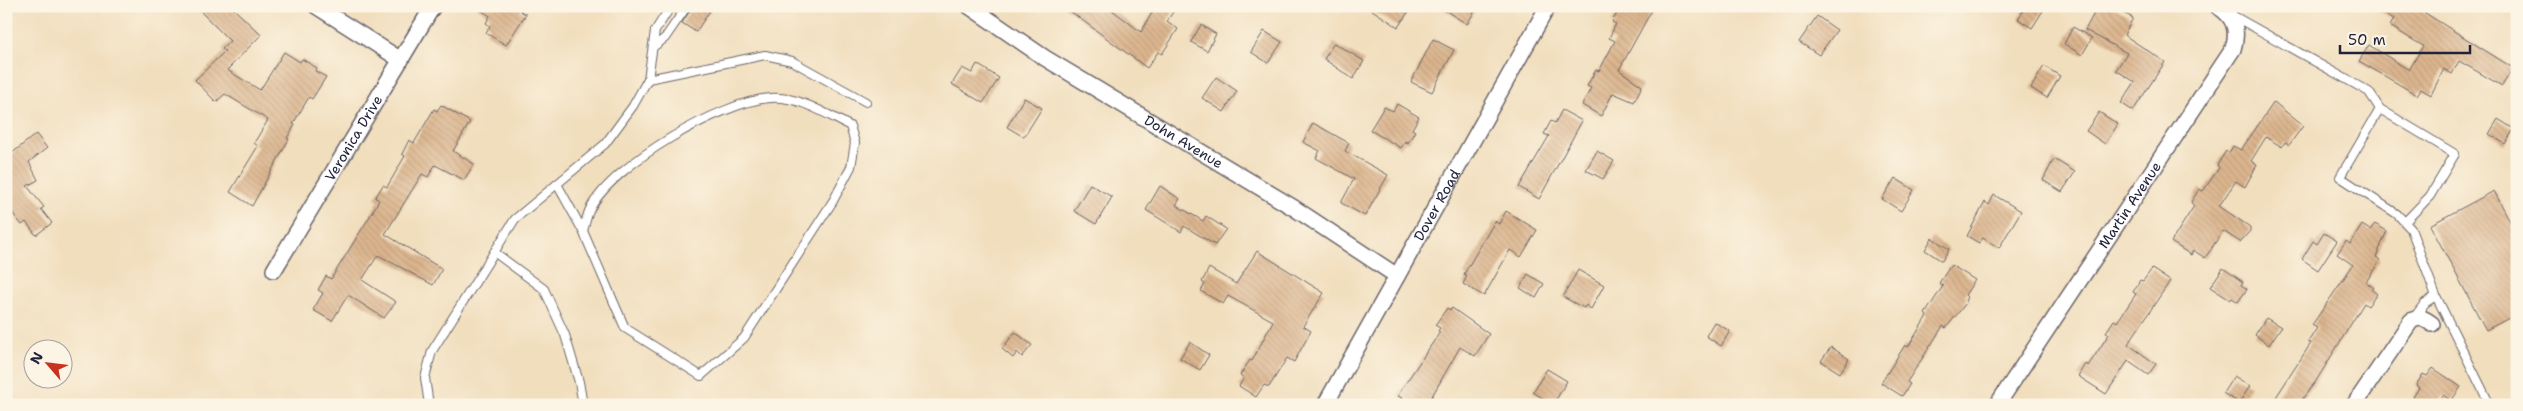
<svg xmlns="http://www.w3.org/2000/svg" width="2523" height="411" viewBox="0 0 2523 411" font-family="'Shantell Sans',sans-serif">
	<defs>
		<pattern id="building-back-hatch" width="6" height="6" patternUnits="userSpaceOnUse" patternTransform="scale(1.25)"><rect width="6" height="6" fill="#dbb58e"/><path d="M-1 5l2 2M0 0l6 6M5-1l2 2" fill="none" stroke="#bc9b7b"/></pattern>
	</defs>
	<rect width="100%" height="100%" fill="#fcf5e5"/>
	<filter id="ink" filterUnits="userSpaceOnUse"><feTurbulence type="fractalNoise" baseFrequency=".02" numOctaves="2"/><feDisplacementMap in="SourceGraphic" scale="10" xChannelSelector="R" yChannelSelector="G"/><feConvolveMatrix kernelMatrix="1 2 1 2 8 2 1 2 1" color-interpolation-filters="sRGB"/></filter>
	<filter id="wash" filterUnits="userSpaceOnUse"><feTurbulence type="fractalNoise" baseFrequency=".0096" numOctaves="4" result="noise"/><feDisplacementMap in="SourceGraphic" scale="20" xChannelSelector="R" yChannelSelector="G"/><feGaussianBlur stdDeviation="1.12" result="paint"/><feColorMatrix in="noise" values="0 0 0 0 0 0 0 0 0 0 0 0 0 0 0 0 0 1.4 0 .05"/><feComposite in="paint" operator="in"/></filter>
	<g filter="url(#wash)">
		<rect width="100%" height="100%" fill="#f1debd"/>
		<g id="blocks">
			<g fill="url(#building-back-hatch)">
				<path d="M195,6H231L261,35L227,70L260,90L284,52L300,62L302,59L317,68L315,71L326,77L312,99L309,97L293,124L295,125L287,138L289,139L252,206L230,192L258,146L254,143L268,120L225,94L216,102L195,80L225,51L222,49L230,41Z"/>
				<path d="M475,6H523L520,11L526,14L506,45L486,33L490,26L486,23L490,16Z"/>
				<path d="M693,6H713L696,32L682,23Z"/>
				<path d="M1063,6H1107L1141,32L1156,6H1177L1167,21L1178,29L1162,54L1158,52L1147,68Z"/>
				<path d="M1366,6H1402L1409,11L1398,27Z"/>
				<path d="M1438,6H1478L1467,24Z"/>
				<path d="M1621,6H1654L1619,70L1642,86L1634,102L1613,93L1601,116L1582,105L1591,88L1587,86L1596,70L1599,71L1615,41L1609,38L1616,24L1612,22Z"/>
				<path d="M2026,6H2046L2032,28L2018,19Z"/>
				<path d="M2098,6H2111L2133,18L2124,35L2165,62L2133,111L2121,103L2135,82L2116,70L2127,53L2085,30Z"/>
				<path d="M2370,6H2425L2422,11L2513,68L2502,86L2459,61L2452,74L2444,69L2431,95L2421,89L2417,95L2359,61L2369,45L2409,70L2423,46L2390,26L2394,19Z"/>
				<path d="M1817,16L1837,30L1819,55L1799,42Z"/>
				<path d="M1201,25L1216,34L1207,51L1191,42Z"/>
				<path d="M2073,27L2092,38L2082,55L2064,44Z"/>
				<path d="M1264,31L1282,42L1268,63L1251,52Z"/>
				<path d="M1433,39L1454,50L1432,92L1411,82Z"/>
				<path d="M1334,43L1364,61L1353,79L1324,59Z"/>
				<path d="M977,64L999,78L983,103L952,84L962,68L972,73Z"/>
				<path d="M2044,66L2060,76L2047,98L2031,88Z"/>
				<path d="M1216,77L1237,91L1224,112L1202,98Z"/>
				<path d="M1024,98L1042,108L1024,137L1007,127Z"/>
				<path d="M2274,102L2303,126L2289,145L2285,142L2282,147L2266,137L2251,161L2257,165L2245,187L2236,181L2219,206L2250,227V231L2240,242L2223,231L2205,258L2193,250L2191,255L2171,242L2194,206L2191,202L2199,189L2203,191L2219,168L2217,165L2226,151L2229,153L2233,146L2241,150Z"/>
				<path d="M1397,104L1419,117L1412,129L1415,131L1408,143L1405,141L1401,148L1370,130L1384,107L1393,111Z"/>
				<path d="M441,105L470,122L453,151L474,164L464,180L435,165L428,177L422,174L385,234L442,269L433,285L378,255L362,280L396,302L384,318L348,295L332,321L313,310L323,293L318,290L326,276L331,279L370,216L379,200L375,198L383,185L387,187L405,156L402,154L409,140L414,143L434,109L437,111Z"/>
				<path d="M1562,110L1582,121L1539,199L1519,187L1549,136L1544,134L1551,121L1555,123Z"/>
				<path d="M2099,112L2118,124L2105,144L2086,131Z"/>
				<path d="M2498,119L2514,129L2505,144L2489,134Z"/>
				<path d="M1313,123L1349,143L1345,151L1388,175L1365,216L1341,203L1354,179L1316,158L1320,151L1303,142Z"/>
				<path d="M36,134L47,148L29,162L38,180L27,186L44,207L41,209L52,223L36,235L26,222L22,225L6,205V158Z"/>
				<path d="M1597,151L1614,161L1603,179L1586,170Z"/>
				<path d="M2054,159L2075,172L2062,192L2043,180Z"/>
				<path d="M1895,178L1914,190L1901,211L1882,199Z"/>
				<path d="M1090,184L1112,197L1096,224L1074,211Z"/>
				<path d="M1160,186L1180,199L1176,205L1203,221L1206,216L1226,229L1215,245L1184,226L1181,232L1146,210Z"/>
				<path d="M2494,191L2517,234V314L2486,330L2430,225Z"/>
				<path d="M1994,195L2021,211L1999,248L1983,238L1979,243L1967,236L1985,202L1989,205Z"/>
				<path d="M1506,211L1537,230L1521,257L1510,250L1484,296L1463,284L1467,276L1464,274L1495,221L1499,224Z"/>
				<path d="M2375,224L2387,231L2376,257L2380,260L2366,282L2374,288L2372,290L2377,294L2368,306L2364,303L2316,381L2298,405H2271L2311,343L2308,342L2317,328L2312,325L2353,265L2337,254L2346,241L2350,244L2362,225L2370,230Z"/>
				<path d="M2324,233L2337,241L2318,270L2302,259L2313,241L2317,244Z"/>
				<path d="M1932,238L1949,249L1942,261L1925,250Z"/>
				<path d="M1257,251L1324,293L1303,326L1311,331L1294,362L1287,358L1269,387L1264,385L1256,397L1239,386L1244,378L1240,375L1250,360L1252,361L1273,321L1228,296L1223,304L1201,291L1205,284L1202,282L1209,268L1236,284Z"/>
				<path d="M1951,265L1975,280L1965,295L1967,297L1965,301L1967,302L1946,328L1943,326L1907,382L1910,384L1902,396L1881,383L1905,345L1908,347L1927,316L1925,314L1943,286L1939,283Z"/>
				<path d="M2223,268L2243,282L2241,285L2247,289L2238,302L2232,298L2230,300L2210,287Z"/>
				<path d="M2152,269L2170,281L2128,344L2156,364L2148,375L2128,361L2106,394L2078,376L2085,364L2088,366L2109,334L2106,332L2114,320L2117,322L2136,294L2133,292L2140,280L2143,281Z"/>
				<path d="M1578,270L1604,285L1591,309L1586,305L1584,308L1563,297Z"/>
				<path d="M1528,274L1544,284L1536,298L1520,288Z"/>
				<path d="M1447,308L1450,310L1452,308L1489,334L1475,356L1460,347L1427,405H1398L1402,398L1398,396L1401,390L1440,332L1438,331L1440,328L1435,325Z"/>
				<path d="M2266,318L2281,327L2269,345L2255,335Z"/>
				<path d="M1714,322L1730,331L1721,346L1706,336Z"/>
				<path d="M1015,332L1032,345L1022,357L1017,352L1013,358L1002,349Z"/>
				<path d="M1190,342L1209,355L1200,370L1180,358Z"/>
				<path d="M1831,347L1849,359L1840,373L1821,361Z"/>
				<path d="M2433,368L2461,387L2451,401L2443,395L2437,405H2424L2413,397L2419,388L2416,385L2423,374L2427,376Z"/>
				<path d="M1547,369L1567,381L1553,405L1533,392Z"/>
				<path d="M2234,376L2250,386L2239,403L2223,393Z"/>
			</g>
		</g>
	</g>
	<g filter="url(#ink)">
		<use href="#blocks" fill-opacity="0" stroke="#6a6468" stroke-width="1"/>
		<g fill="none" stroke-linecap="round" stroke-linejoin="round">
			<defs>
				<g id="lane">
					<path d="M671,6L655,31L648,79L765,55L792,61L866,102"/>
					<path d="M2232,15L2369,92L2380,109"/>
					<path d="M653,47L665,38L687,6"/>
					<path d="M557,184L583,231L625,328L701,376L744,338L833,201L851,167L855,143L850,126C826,114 799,96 771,98C722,101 613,164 590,209C587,215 585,224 583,231"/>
					<path d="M2405,222L2430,196L2455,154L2380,109L2340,177L2397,214L2411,229L2436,296L2490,405"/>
					<path d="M494,252L544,289L565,335L579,382L583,405"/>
					<path d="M2413,319L2425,303L2436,296"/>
					<path d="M429,405L425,378L432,351L515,219L605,144L633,106L648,79"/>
				</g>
				<g id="street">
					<path d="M316,6L401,60"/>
					<path id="s1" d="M969,6L1045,58L1294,208L1397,276"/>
					<path id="s2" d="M274,270L433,6"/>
					<path id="s3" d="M1325,405L1548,6"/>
					<path id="s4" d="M1997,405L2233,49C2239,30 2234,16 2217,6"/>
					<path d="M2354,405L2411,321C2420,316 2424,318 2432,324"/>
				</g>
			</defs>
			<use href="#lane" stroke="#6a6468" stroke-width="10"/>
			<use href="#street" stroke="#6a6468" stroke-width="18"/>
			<use href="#lane" stroke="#fff" stroke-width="8"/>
			<use href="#street" stroke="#fff" stroke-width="15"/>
		</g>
	</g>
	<g text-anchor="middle" stroke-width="4" stroke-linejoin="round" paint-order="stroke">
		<g font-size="14" fill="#22223b" stroke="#fcf5e5">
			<text dy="5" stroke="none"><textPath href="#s2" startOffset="154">Veronica Drive</textPath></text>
			<text dy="5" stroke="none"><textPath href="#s1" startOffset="254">Dohn Avenue</textPath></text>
			<text dy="5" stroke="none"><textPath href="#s4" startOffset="240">Martin Avenue</textPath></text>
			<text dy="5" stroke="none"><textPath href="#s3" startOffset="229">Dover Road</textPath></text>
		</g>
	</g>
	<rect width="2523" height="411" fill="none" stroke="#fcf5e5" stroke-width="25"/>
	<g transform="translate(48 364) rotate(298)"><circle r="24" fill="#fcf5e5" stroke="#a5a1a1"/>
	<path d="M0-4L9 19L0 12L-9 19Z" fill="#c8321e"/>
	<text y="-8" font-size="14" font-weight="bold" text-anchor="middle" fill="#22223b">N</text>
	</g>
	<path d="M2340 45v8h130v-8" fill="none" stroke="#22223b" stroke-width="2.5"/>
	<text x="2348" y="45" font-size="15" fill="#22223b" stroke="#fcf5e5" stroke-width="4" paint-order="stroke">50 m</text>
</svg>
